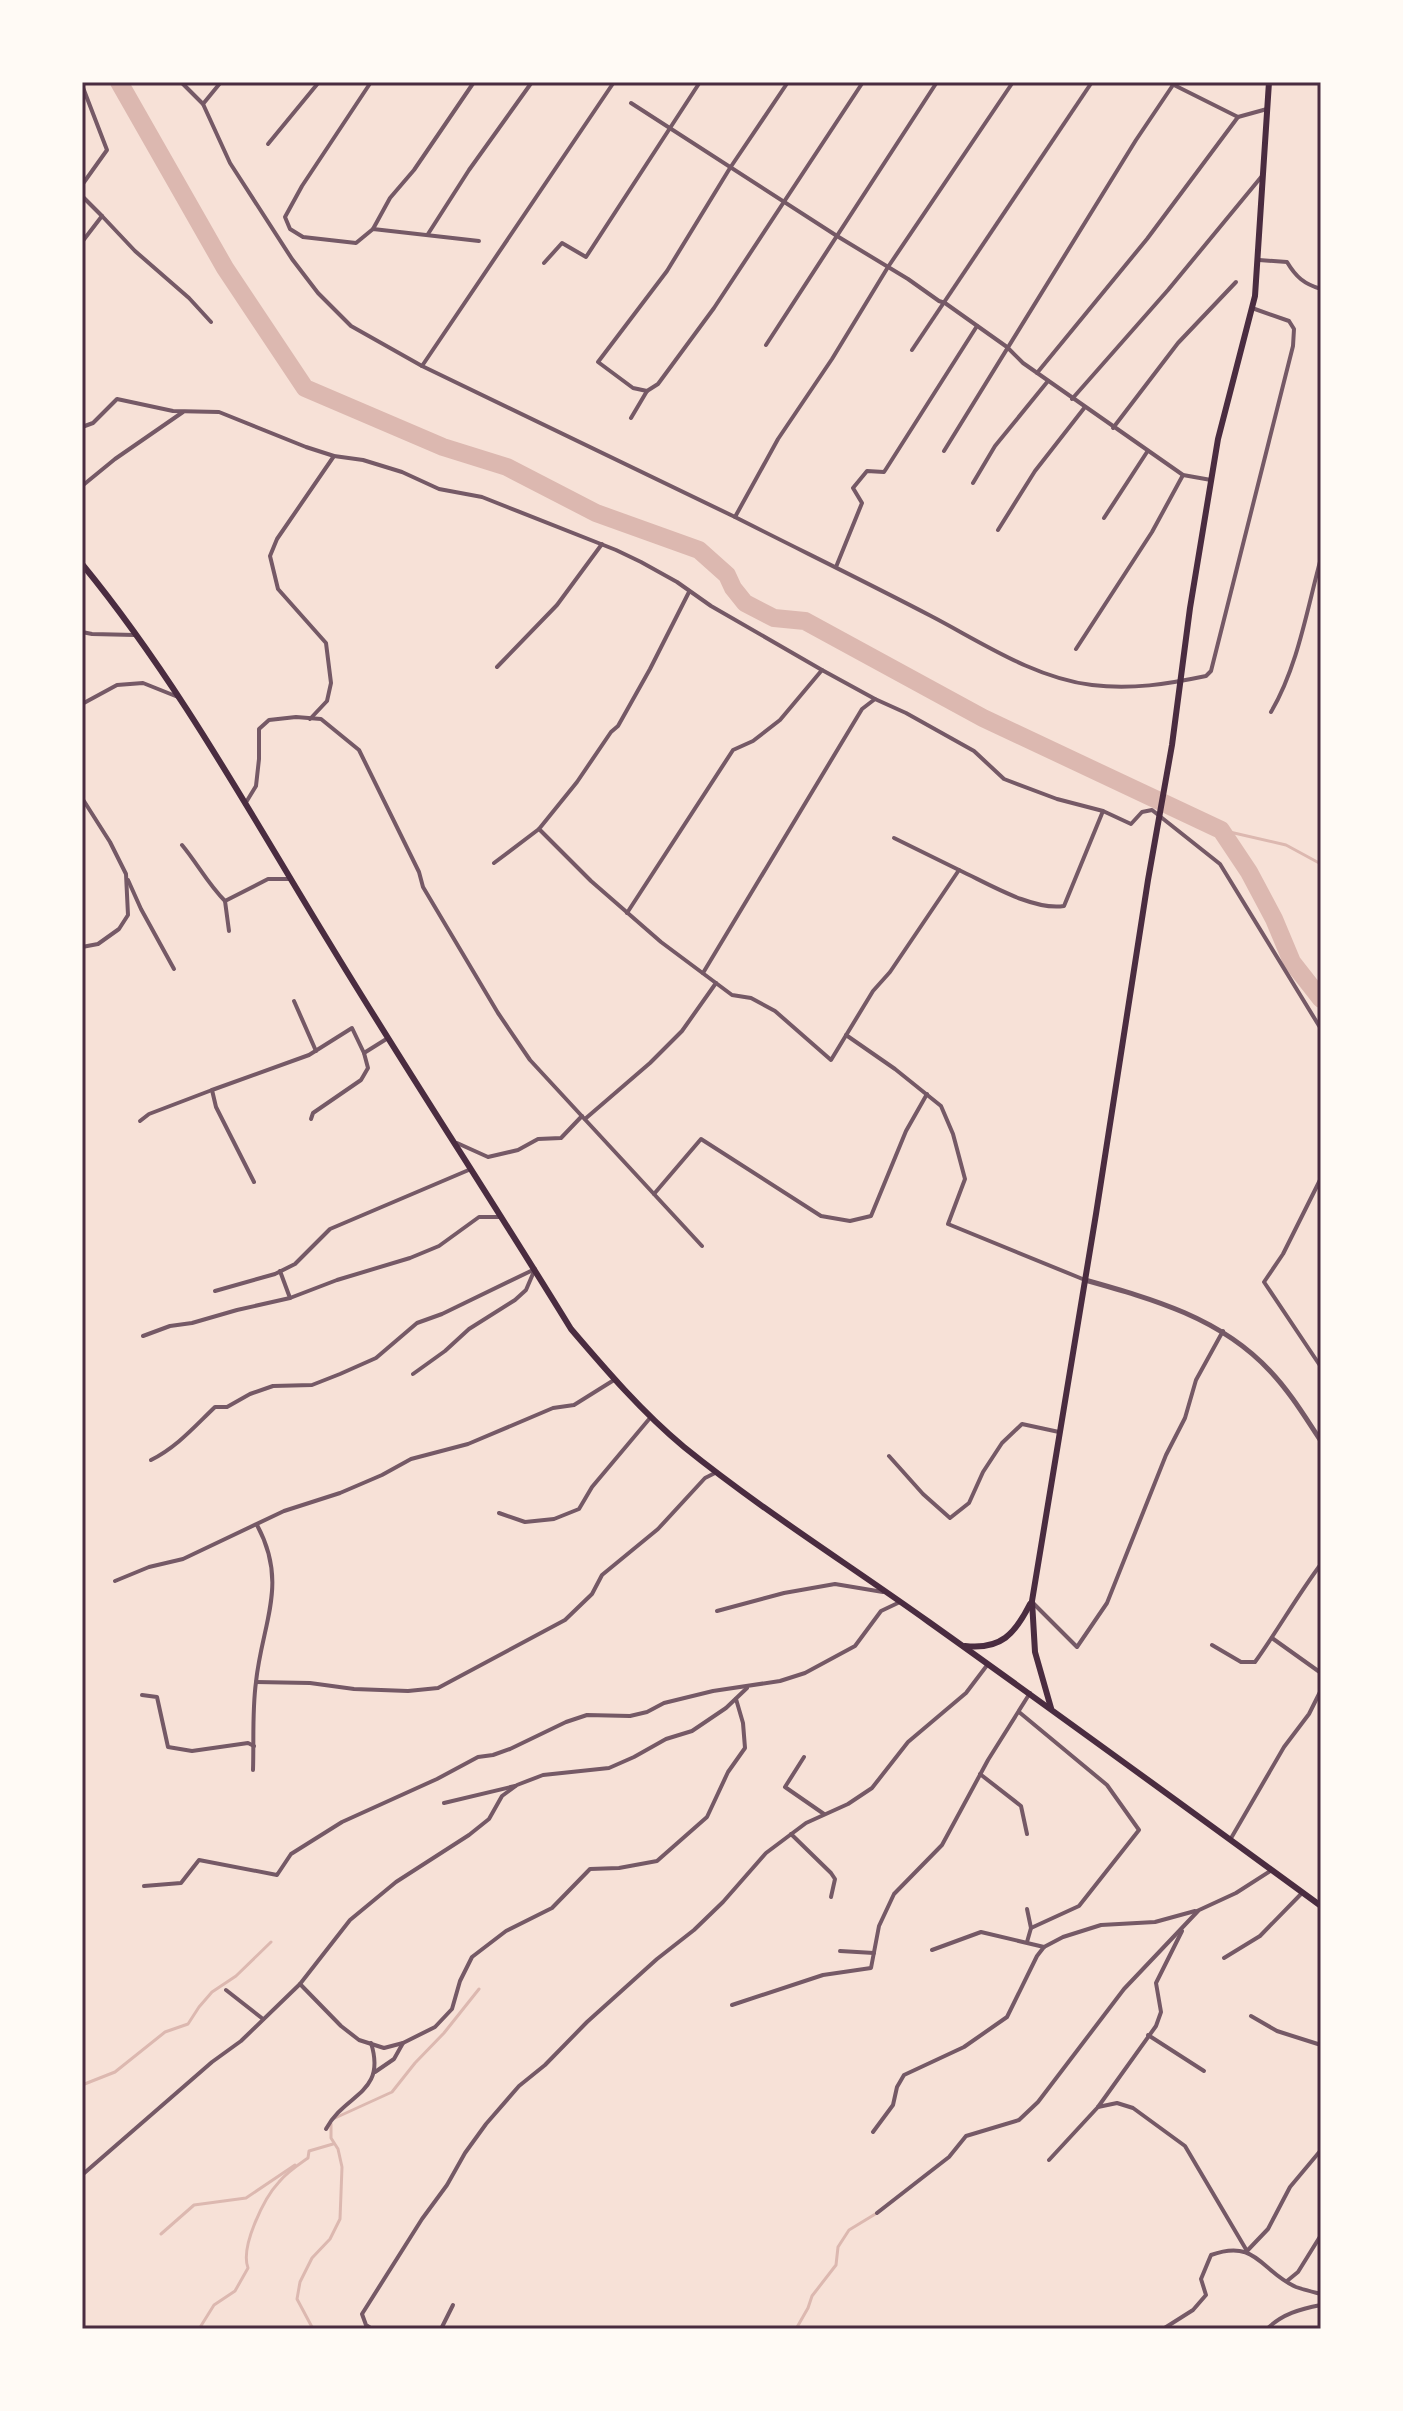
<svg xmlns="http://www.w3.org/2000/svg" width="1403" height="2411" viewBox="0 0 1403 2411" font-family="'DejaVu Sans',sans-serif">
	<rect width="100%" height="100%" fill="#f7e1d7"/>
	<g fill="none" stroke-linecap="round" stroke-linejoin="round">
		<g stroke="#dcb8b0" stroke-width="3">
			<path d="M1221,830L1286,845L1321,864"/>
			<path d="M82,2085L115,2072L165,2032L188,2024L199,2007L212,1992L236,1976L271,1942"/>
			<path d="M335,2118L392,2092L415,2063L444,2033L479,1989"/>
			<path d="M161,2234L194,2205L246,2198L295,2165"/>
			<path d="M199,2329L214,2305L235,2291L248,2268C240,2247 264,2198 279,2182C287,2172 298,2165 308,2158L309,2151L333,2144"/>
			<path d="M313,2329L297,2299L300,2282L312,2258L330,2239L340,2219L342,2167L338,2149L331,2138V2124"/>
			<path d="M796,2329L808,2308L812,2296L836,2265L838,2247L849,2230L877,2213"/>
		</g>
		<path stroke="#dcb8b0" stroke-width="18" d="M119,82L225,268L305,388L443,447L507,467L596,513L699,550L727,575L733,588L745,603L774,618L805,621L983,718L1221,830L1249,872L1274,919L1292,962L1321,999"/>
		<g stroke="#755966" stroke-width="4">
			<path d="M181,82L203,104L230,163L292,259L318,293L351,326L422,366L735,517"/>
			<path d="M371,82L302,186L285,217L290,229L303,237L356,243L373,229L479,241"/>
			<path d="M1013,82L888,267L832,359L778,439L735,517C800,550 866,582 931,616C981,642 1034,678 1092,685C1131,690 1168,684 1206,676L1211,671L1293,346L1294,329L1289,321L1252,308"/>
			<path d="M1168,82L1238,117L1267,109"/>
			<path d="M82,85L107,150L82,185"/>
			<path d="M631,103L837,236L908,279L939,301L945,303L1007,347L1023,363L1183,475L1211,480"/>
			<path d="M203,104L221,82"/>
			<path d="M268,144L319,82"/>
			<path d="M82,196L102,216"/>
			<path d="M373,229L390,198L414,170L474,82"/>
			<path d="M428,234L469,170L532,82"/>
			<path d="M82,242L102,216L135,251L189,298L211,322"/>
			<path d="M1259,260L1287,262C1296,277 1304,284 1321,289"/>
			<path d="M544,263L562,243L586,257L700,82"/>
			<path d="M766,345L937,82"/>
			<path d="M912,350L1092,82"/>
			<path d="M422,366L614,82"/>
			<path d="M1037,373L1147,239L1238,117"/>
			<path d="M647,391L633,388L598,362L667,271L730,168L788,82"/>
			<path d="M1072,399L1168,290L1262,176"/>
			<path d="M631,418L647,391L658,384L714,308L863,82"/>
			<path d="M82,427L93,423L117,399L173,411L219,412L306,447L334,456L363,460L402,472L439,489L482,497L616,550L641,562L677,582L711,606L822,670"/>
			<path d="M1113,428L1178,343L1236,282"/>
			<path d="M944,451L1136,140L1173,85"/>
			<path d="M973,483L995,446L1048,381"/>
			<path d="M82,486L115,459L183,412"/>
			<path d="M1104,518L1147,452"/>
			<path d="M998,530L1035,471L1085,407"/>
			<path d="M836,567L862,503L853,488L867,471L884,472L886,469L977,326"/>
			<path d="M689,592L650,669L618,726L611,732L577,782L539,829L591,881L661,942L732,995L751,998L775,1011L831,1060L873,991L890,972L959,870C987,883 1033,911 1064,906L1103,811"/>
			<path d="M82,632L92,634L135,635"/>
			<path d="M1076,649L1152,532L1183,475"/>
			<path d="M497,667L557,605L602,544"/>
			<path d="M82,704L117,685L143,683L178,697"/>
			<path d="M1271,712C1298,666 1307,609 1321,558"/>
			<path d="M310,719L327,701L331,683L326,643L278,589L270,556L277,539L334,456"/>
			<path d="M82,798L110,842L126,874L128,915L119,929L98,944L82,947"/>
			<path d="M245,804L256,786L259,759V729L269,720L296,717L321,719L359,750L419,872L423,887L498,1013L530,1060L702,1246"/>
			<path d="M894,838L959,870"/>
			<path d="M182,845C197,863 208,884 225,901L268,879H290"/>
			<path d="M494,863L539,829"/>
			<path d="M128,880L141,909L174,969"/>
			<path d="M225,901L229,931"/>
			<path d="M627,913L733,750L753,741L780,720L822,670L875,699L906,713L974,751L1004,779L1057,799L1103,811L1131,824L1142,812L1152,810L1220,864L1321,1029"/>
			<path d="M703,973L862,709L875,699"/>
			<path d="M294,1001L316,1051"/>
			<path d="M846,1035L895,1069L941,1106L953,1134L965,1179L948,1224L1085,1280"/>
			<path d="M311,1119L313,1113L361,1080L368,1068L364,1053"/>
			<path d="M585,1119L650,1063L682,1031L716,983"/>
			<path d="M140,1121L149,1114L212,1090"/>
			<path d="M457,1143L488,1157L518,1150L538,1139L561,1138L582,1116"/>
			<path d="M1321,1178L1283,1254L1264,1282L1321,1367"/>
			<path d="M254,1182L216,1107L212,1090L309,1055L352,1028L364,1053L388,1038"/>
			<path d="M654,1194L701,1139L821,1216L850,1221L871,1216L906,1131L927,1094"/>
			<path d="M280,1271L290,1298"/>
			<path d="M215,1291L275,1274L295,1264L330,1229L471,1169"/>
			<path d="M143,1336L170,1326L192,1323L237,1310L290,1298L337,1280L410,1258L439,1246L479,1217H500"/>
			<path d="M889,1456L923,1494L950,1518L969,1503L983,1472L1002,1443L1022,1424L1059,1432"/>
			<path d="M151,1460C177,1447 194,1427 215,1407H227L250,1394L273,1386L312,1385L340,1374L376,1358L417,1323L442,1314L535,1269L526,1290L515,1300L469,1329L445,1351L413,1374"/>
			<path d="M499,1513L525,1522L554,1519L579,1509L592,1487L650,1418"/>
			<path d="M115,1581L149,1567L183,1559L284,1511L340,1493L382,1475L411,1459L468,1444L553,1408L574,1405L614,1380"/>
			<path d="M1032,1602L1077,1647L1107,1603L1166,1455L1185,1418L1196,1380L1223,1331"/>
			<path d="M717,1611L784,1593L835,1584L883,1592"/>
			<path d="M1272,1638L1321,1673"/>
			<path d="M1212,1645L1241,1662H1255C1278,1630 1297,1596 1321,1564"/>
			<path d="M256,1682L310,1683L354,1689L408,1691L438,1688L565,1620L592,1594L602,1575L658,1529L705,1478L715,1473"/>
			<path d="M142,1695L157,1697L168,1747L192,1751L248,1743L254,1746"/>
			<path d="M1019,1712L1107,1785L1139,1830L1079,1906L1031,1928"/>
			<path d="M804,1757L785,1787L824,1814"/>
			<path d="M253,1770C254,1741 252,1711 256,1682C262,1623 289,1584 257,1525"/>
			<path d="M980,1774L1021,1806L1027,1834"/>
			<path d="M444,1803L515,1786"/>
			<path d="M791,1834L831,1873L835,1879L831,1897"/>
			<path d="M1230,1840L1284,1747L1309,1714L1321,1690"/>
			<path d="M144,1886L181,1883L199,1860L277,1875L291,1854L342,1822L437,1779L478,1757L493,1755L510,1749L566,1722L587,1715L630,1716L647,1712L664,1703L713,1691L780,1681L805,1673L855,1646L881,1611L900,1602"/>
			<path d="M1027,1909L1031,1928L1027,1942"/>
			<path d="M1197,1911L1236,1893L1272,1870"/>
			<path d="M932,1950L981,1932L1044,1947"/>
			<path d="M840,1951L874,1953"/>
			<path d="M1224,1958L1260,1936L1302,1893"/>
			<path d="M300,1984L341,2026L359,2040L384,2048L403,2043L435,2027L452,2009L460,1981L472,1957L506,1931L552,1908L590,1869L619,1868L657,1861L707,1817L728,1772L745,1748L743,1723L736,1699"/>
			<path d="M226,1990L263,2019"/>
			<path d="M732,2005L823,1975L871,1968L879,1926L894,1894L942,1845L988,1760L1030,1693"/>
			<path d="M1251,2016L1277,2031L1321,2045"/>
			<path d="M1148,2035L1204,2071"/>
			<path d="M375,2072L394,2059L403,2043"/>
			<path d="M1098,2107L1117,2103L1133,2108L1185,2146L1247,2251L1268,2229L1290,2187L1321,2150"/>
			<path d="M326,2129C345,2093 387,2094 371,2043"/>
			<path d="M873,2132L893,2105L897,2087L904,2075L964,2047L1007,2017L1037,1956L1044,1947L1063,1937L1101,1925L1155,1922L1195,1911"/>
			<path d="M1049,2160L1098,2107L1156,2026L1161,2012L1156,1983L1182,1931"/>
			<path d="M82,2175L212,2062L241,2041L300,1984L350,1920L396,1882L469,1835L489,1819L502,1796L517,1785L543,1775L609,1768L634,1757L666,1739L692,1731L726,1708L747,1688"/>
			<path d="M877,2213L949,2157L966,2136L1019,2120L1038,2102L1124,1989L1198,1911"/>
			<path d="M1287,2281L1298,2272L1321,2235"/>
			<path d="M372,2329L366,2325L362,2314L422,2219L447,2185L465,2153L486,2124L519,2086L545,2065L587,2022L657,1959L694,1930L723,1902L766,1853L806,1823L848,1804L872,1788L908,1742L966,1693L988,1664"/>
			<path d="M441,2329L453,2305"/>
			<path d="M1163,2329L1193,2310L1206,2295L1201,2279L1211,2255C1257,2238 1261,2272 1296,2287C1304,2290 1313,2292 1321,2294"/>
			<path d="M1267,2329C1282,2314 1300,2309 1321,2305"/>
		</g>
		<path stroke="#755966" stroke-width="5" d="M1085,1280C1153,1299 1221,1318 1270,1371C1290,1392 1305,1417 1321,1441"/>
		<g stroke="#4a2c40" stroke-width="6">
			<path d="M82,564C178,681 251,815 330,944C408,1073 492,1200 571,1329C606,1370 642,1412 684,1447C762,1510 848,1564 929,1622C1061,1716 1191,1811 1321,1906"/>
			<path d="M965,1646C1001,1650 1015,1634 1030,1604"/>
			<path d="M1051,1708L1035,1652L1032,1601L1096,1214L1148,880L1172,745L1190,608L1218,439L1255,296L1269,82"/>
		</g>
	</g>
	<rect width="1403" height="2411" fill="none" stroke="#fffaf5" stroke-width="168"/>
	<rect x="84" y="84" width="1235" height="2243" fill="none" stroke="#4a2c40" stroke-width="3"/>
</svg>
